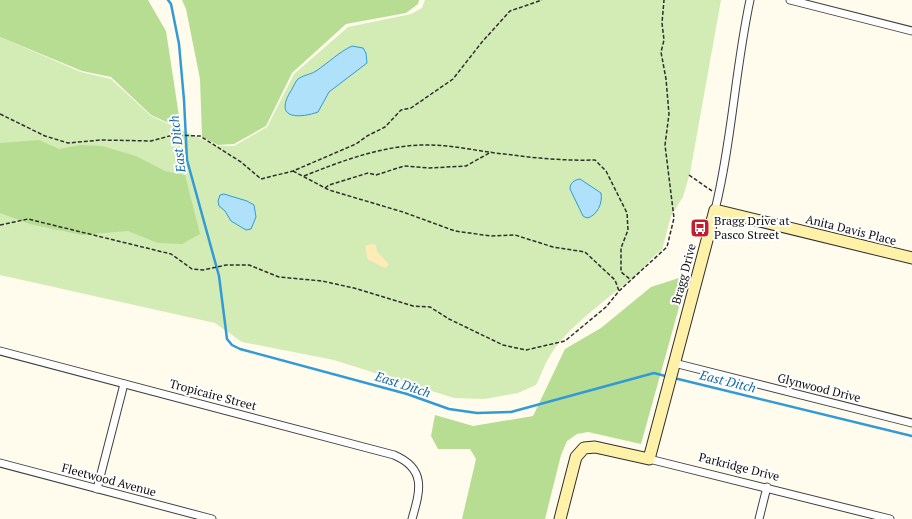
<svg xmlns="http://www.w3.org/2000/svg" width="912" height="519" viewBox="0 0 912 519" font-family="'PT Serif',serif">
	<rect width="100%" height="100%" fill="#fffbed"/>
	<path fill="#d3ecb5" d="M425,0H721L690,173L683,197L671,216L662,250C651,257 647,265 638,273C612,296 569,325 551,354C545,363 541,375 536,385L518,393L484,399L454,398L334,360L242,342L215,323L0,275V37L81,72L111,79L151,116L217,146H234L267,127L294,74L348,27L411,14L422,8Z"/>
	<g fill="#b7dd93">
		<path d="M0,0H148L166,31L179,116L173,125L151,115L111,77L82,71L0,37Z"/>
		<path d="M182,0H419L418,4L406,13L346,24L292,73L266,126L234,144L218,145L202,137L200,79L186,9Z"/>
		<path d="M39,140L59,149L80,145L102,146L136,156L165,171L185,175L200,234L182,244L158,243L128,231L82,235L30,224L0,213V143Z"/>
		<path d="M688,275L641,444L588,432L577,434L567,441L561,455L545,519H462L476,459L470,449H438L431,436L435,415L473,426L533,416L565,349L601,328L651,287Z"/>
	</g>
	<path fill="#feebb7" d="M370,244L376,245L377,252L389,264L386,268C379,266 375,262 368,260L365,246Z"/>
	<g fill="#afe1fa" stroke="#329ad5">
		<path d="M352,46L363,48L366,53L367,63L329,92L318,112C301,118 275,120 289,94C292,90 294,84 297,80C302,75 310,75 316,71C328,63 339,52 352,46Z"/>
		<path d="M580,179L601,193C603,203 597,216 587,218L583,216L570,189C570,183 574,180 580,179Z"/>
		<path d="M224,194L247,201L254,205L256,217L251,229L246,230L231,221L225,211L219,206L218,201L220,195Z"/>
	</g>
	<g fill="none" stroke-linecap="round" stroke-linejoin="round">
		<g stroke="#329ad5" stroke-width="2.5">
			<path d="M168,0L171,4L179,44L184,100L187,160L219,276L227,339L232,345L240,349L407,394L449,409L477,413L511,412L654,373L669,377"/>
			<path d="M674,378L912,436"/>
		</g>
		<defs>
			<g id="street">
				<path d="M790,0L912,31"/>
				<path d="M715,210C732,141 735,70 750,0"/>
				<path d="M0,351L394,455C427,469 420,491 412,519"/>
				<path d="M674,363L912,423"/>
				<path d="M649,459L890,519"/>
				<path d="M0,463L212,519"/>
				<path d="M97,489L124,384"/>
				<path d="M759,519L767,487"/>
			</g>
			<path id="secondary" d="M560,519L576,457L584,448L595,447L649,459L715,210L912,258"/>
		</defs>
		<use href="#street" stroke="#404040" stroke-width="9"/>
		<use href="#secondary" stroke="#2f2f2f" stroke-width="13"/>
		<g stroke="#2f2f2f" stroke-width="1.5" stroke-dasharray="4 2" stroke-linecap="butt">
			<path d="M0,114L45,136L68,143L101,140L151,141L173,135L200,136L241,162L261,179L293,171L356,144L367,136L385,127L401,110L411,108L453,79L482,42L510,11L542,0"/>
			<path d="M293,171L329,190L403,212L455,231L491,236L515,235L553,247L585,252L615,280L619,291"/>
			<path d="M689,175L712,191"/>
			<path d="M304,176C342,161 378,147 420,145C449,144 476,151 504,154C534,158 565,161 595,160L606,171L627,213L628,230L621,248V272L631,280"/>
			<path d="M325,188L329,185L368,173L376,175L404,166L429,168L466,166L491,152"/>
			<path d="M0,225L28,219L171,254L192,269L203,270L226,265H249L279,277L322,281L354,288L413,306L430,307L449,319L503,345L526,350L565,341L606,307L619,291L667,247L674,218L665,145L669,114L666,79L661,52L664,40L662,23L664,0"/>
		</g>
		<use href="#street" stroke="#fff" stroke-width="7"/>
		<use href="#secondary" stroke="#fff2a8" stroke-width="11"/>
	</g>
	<defs>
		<symbol id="bus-square" viewBox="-11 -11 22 22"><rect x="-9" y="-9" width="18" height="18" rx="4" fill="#c51d2c" stroke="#fff"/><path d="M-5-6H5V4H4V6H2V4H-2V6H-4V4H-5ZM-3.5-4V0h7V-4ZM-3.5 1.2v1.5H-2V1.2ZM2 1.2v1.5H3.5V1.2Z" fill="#fff"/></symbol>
	</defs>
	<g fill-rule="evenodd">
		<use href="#bus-square" x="689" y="217" width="22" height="22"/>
	</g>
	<g text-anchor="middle" stroke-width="4" stroke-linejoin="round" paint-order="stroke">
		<g font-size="12" fill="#0d0d0d" stroke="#fff" text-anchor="start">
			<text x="714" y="225">Bragg Drive at<tspan x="714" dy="14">Pasco Street</tspan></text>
		</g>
		<g font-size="12" fill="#0d0d0d" stroke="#fff">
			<text transform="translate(851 230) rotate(14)" y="4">Anita Davis Place</text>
			<text transform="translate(684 274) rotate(-75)" y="4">Bragg Drive</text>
			<text transform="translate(819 388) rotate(14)" y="4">Glynwood Drive</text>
			<text transform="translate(213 395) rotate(15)" y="4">Tropicaire Street</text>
			<text transform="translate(739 467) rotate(14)" y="4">Parkridge Drive</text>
			<text transform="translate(109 480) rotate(15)" y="4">Fleetwood Avenue</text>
		</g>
		<g font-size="13" font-style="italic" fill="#0f6aa6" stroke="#fff">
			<text transform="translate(177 144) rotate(-97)" y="5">East Ditch</text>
			<text transform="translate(728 381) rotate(14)" y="5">East Ditch</text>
			<text transform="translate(403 384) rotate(18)" y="5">East Ditch</text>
		</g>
	</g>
</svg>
